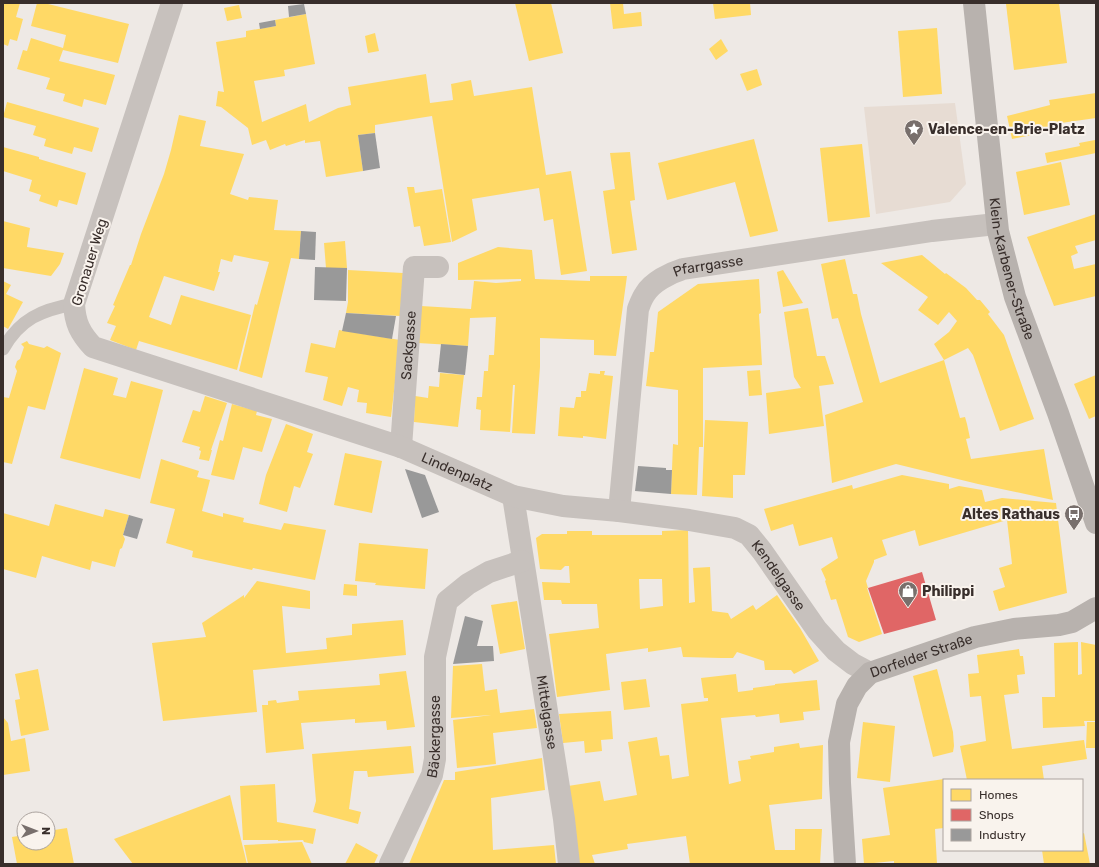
<svg xmlns="http://www.w3.org/2000/svg" width="1099" height="867" viewBox="0 0 1099 867" font-family="Rubik,sans-serif">
	<rect width="100%" height="100%" fill="#eee9e5"/>
	<path fill="#e7dcd3" d="M955,103L966,184L950,202L876,214L864,107Z"/>
	<g fill="#ffd966" fill-rule="evenodd">
		<path d="M3,3H20L16,17L23,19L17,41L10,39L8,46L3,44Z"/>
		<path d="M37,3H44L129,24L118,63L63,50L59,61L115,75L106,105L84,99L82,107L63,101L65,94L46,89L50,78L17,69L23,50L27,51L31,38L63,48L66,35L31,26Z"/>
		<path d="M515,3H551L563,53L529,61Z"/>
		<path d="M610,3H623L624,14L641,12L642,26L613,29Z"/>
		<path d="M713,3H750L751,15L715,19Z"/>
		<path d="M1017,3H1059L1067,63L1014,70L1006,4Z"/>
		<path d="M239,5L242,18L227,21L224,8Z"/>
		<path d="M306,14L315,64L284,70L285,76L254,81L262,122L306,104L309,122L338,108L351,105L348,87L426,74L430,103L453,100L451,84L471,80L474,96L532,87L546,175L571,171L587,271L561,275L553,219L544,221L539,188L472,199L477,230L452,242L432,116L375,125V133L358,135L363,171L326,177L320,141L305,143V140L286,146L285,144L270,150L266,140L252,145L248,128L221,107L216,106L218,91L224,92L216,42L246,37V31L276,26L275,20Z"/>
		<path d="M937,28L942,94L903,97L898,31Z"/>
		<path d="M375,33L379,51L368,53L365,36Z"/>
		<path d="M721,39L728,51L716,60L709,49Z"/>
		<path d="M757,69L762,85L747,91L740,74Z"/>
		<path d="M1096,93V118L1054,124L1056,130L1012,139L1007,116L1050,105L1049,100Z"/>
		<path d="M7,102L99,128L92,152L74,147L72,154L44,146L46,139L33,135L36,126L3,117Z"/>
		<path d="M179,115L206,121L200,146L244,154L230,194L248,200L249,197L278,200L274,230L301,231L299,259L291,258L262,378L239,371L255,304L257,305L269,262L234,255L232,262L221,259L218,272H220L214,291L164,276L149,317L171,325L181,295L251,315L237,370L139,341L136,350L110,340L116,326L107,323L115,306L113,305L130,265H131L141,234L164,174L171,150Z"/>
		<path d="M754,139L778,231L750,237L735,182L667,200L658,163Z"/>
		<path d="M1095,140L1096,153L1047,163L1045,153L1080,146L1079,143Z"/>
		<path d="M862,144L870,217L828,222L820,148Z"/>
		<path d="M3,147L39,157V159L86,173L77,205L59,200L57,207L39,201L41,195L29,191L32,180L3,171Z"/>
		<path d="M630,152L635,200L630,201L637,250L612,254L603,191L615,189L610,153Z"/>
		<path d="M1061,162L1070,205L1024,215L1016,172Z"/>
		<path d="M407,187H414L415,193L442,189L451,242L424,246L420,226L414,227Z"/>
		<path d="M1096,214V240L1075,246L1078,253L1071,256L1074,269L1096,264V296L1054,306L1027,237Z"/>
		<path d="M3,221L30,228L27,247L64,253L60,264L51,276L3,268Z"/>
		<path d="M345,241L347,268H326L324,243Z"/>
		<path d="M498,247L532,250L535,279L590,281V276H627L616,356L594,355V340L540,338V367L535,434L512,433L515,385H513L510,432L480,430L481,410L476,409L477,397H482L484,371H488L489,355H494L496,317L470,318L468,346L418,343L421,306L471,309L474,281L496,283L521,281V279L458,280V263Z"/>
		<path d="M922,255L945,274L946,273L966,288L977,300H980L990,312L988,314L1004,335L1034,419L1000,431L973,355L968,348L944,360L934,344L949,332L957,321L949,312L938,325L918,310L928,297L881,263Z"/>
		<path d="M845,259L853,294H857L861,314L880,383L944,360L960,418L965,417L967,424L970,438L966,439L971,459L1044,449L1053,500L978,484L896,464L832,483L825,415L863,402L838,318L832,319L821,264Z"/>
		<path d="M348,270L403,273L400,316L346,313L348,302Z"/>
		<path d="M783,270L803,303L783,307L777,272Z"/>
		<path d="M759,279L761,313L759,314L762,365L703,368V447H699L697,495L671,494L673,444L678,445V390L646,386L650,352H654L658,312L698,284Z"/>
		<path d="M3,281L11,285L6,294L23,302L8,329L3,326Z"/>
		<path d="M808,308L817,356H825L834,384L819,386L824,426L769,434L766,393L801,388L794,377L784,312Z"/>
		<path d="M339,330L400,340L391,417L366,413L367,403L357,402L359,390L348,387L342,406L323,400L328,377L305,372L311,343L335,348Z"/>
		<path d="M27,341L29,344L44,348L47,346L61,353L45,410L28,406L12,464L3,462V397L9,398L17,371L15,367L17,361L20,359L24,347L21,344Z"/>
		<path d="M84,368L118,378L113,395L126,398L131,381L163,390L140,479L60,458Z"/>
		<path d="M760,370L762,395L749,396L747,371Z"/>
		<path d="M600,371H605L604,375L613,376L606,439L583,436V438L558,436L560,407L574,408L576,397H581V391H586L589,373L600,374Z"/>
		<path d="M440,373L464,375L458,427L414,422L415,396L428,398L429,386L439,387Z"/>
		<path d="M1096,375V416L1089,419L1074,384Z"/>
		<path d="M205,396L227,403L211,450H212L209,461L199,459L201,451L199,450L200,447L182,442L193,410L200,412Z"/>
		<path d="M232,404L257,411L256,415L272,419L262,452L243,447L234,480L211,475L220,440L223,441Z"/>
		<path d="M705,420L748,422L745,475H733V498L702,496Z"/>
		<path d="M286,424L313,434L307,452L313,454L300,488L294,486L287,512L259,504L266,475Z"/>
		<path d="M345,453L382,461L372,513L334,505Z"/>
		<path d="M161,459L199,471L197,477L210,480L202,511L223,517V513L244,518L243,522L281,530L284,523L326,530L315,580L253,568L252,570L192,557L193,551L166,543L175,509L150,503Z"/>
		<path d="M902,475L949,484V489L959,486L982,490L985,502L1002,498L1056,503L1067,593L999,611L993,591L1005,587L999,568L1012,564L1007,520L919,546L915,530L882,540L887,555L874,560V562L866,581L868,588H867L882,634L859,642L848,637L836,599L831,600L825,581L826,580L821,569L838,558L832,537L799,546L793,524L771,531L764,509L852,485L853,489Z"/>
		<path d="M55,504L103,517L105,509L129,515L123,535L125,539L122,548L120,549L115,567L92,561L90,570L42,556L36,578L3,569V513L49,526Z"/>
		<path d="M688,530L689,603L695,602L693,568L710,567L712,611L728,613L731,619L753,605L756,610L777,595L800,628L819,661L794,674L791,670H765L764,661L737,652L733,658H721L683,657L681,647L648,652V648L606,654L610,690L557,697L549,634L599,628L597,604H562L561,600H544L542,582L570,583L569,566H565L561,570L540,569L536,538L542,534H567V531H592V535H662V531ZM639,579H662L663,606L640,609Z"/>
		<path d="M359,543L428,549L425,589L375,585L376,583L355,581Z"/>
		<path d="M257,581L310,591V609L282,606L286,653L327,649L326,638L352,635V624L403,620L406,655L253,670L257,712L163,721L152,643L206,637L202,623L244,595V598Z"/>
		<path d="M344,584L357,585V596L343,595Z"/>
		<path d="M517,601L525,649L500,654L491,605Z"/>
		<path d="M1078,642V675L1082,674L1081,642L1096,645V721H1084L1085,726L1043,728L1042,697H1055L1054,643Z"/>
		<path d="M1019,649L1020,656H1023L1025,674L1017,675L1019,693L1004,695L1012,749L1084,740L1087,759L1042,766L1044,780H967L960,746L986,741L981,696L970,697L968,674L979,673L977,655Z"/>
		<path d="M482,664L485,691L497,689L500,713L534,709L537,728L493,733L496,764L457,768L453,720L491,715L451,718L453,666Z"/>
		<path d="M38,669L49,730L21,736L15,700L20,699L15,674Z"/>
		<path d="M937,669L953,732L954,746L953,752L933,757L913,676Z"/>
		<path d="M406,671L415,727L387,730L386,721L355,723V719L301,723L304,749L266,753L262,705H268V701L276,700L277,703L299,700L298,691L380,685L379,674Z"/>
		<path d="M736,674L738,692L753,690V688L775,685V684L817,680L820,710L803,712L804,720L780,723L779,714L756,717L755,715L721,718L729,784L741,781L738,761L751,759L750,756L774,752V747L799,743L800,748L823,745L822,799L769,805L775,850H795V829H822L820,864H690L686,836L627,844L628,849L592,855L595,864H578L568,786L600,781L604,801L637,795L628,742L657,737L660,756L669,755L672,779L689,776L681,704L708,701V698H704L701,678Z"/>
		<path d="M646,679L650,707L624,710L621,682Z"/>
		<path d="M611,711L613,739L601,740L602,751L585,753L584,741L563,743L559,714Z"/>
		<path d="M3,717L8,723L11,741L25,738L30,771L3,775Z"/>
		<path d="M863,722L895,726L890,782L857,778Z"/>
		<path d="M1087,722H1096V748H1086Z"/>
		<path d="M411,746L414,773L368,777L367,771H354L349,809L361,812L358,824L313,812L316,801L312,754Z"/>
		<path d="M542,758L545,790L491,798L493,850L554,845L556,864H409L444,780H455V772Z"/>
		<path d="M944,779V828L935,829L937,864H894V861L864,864L862,839L890,835L883,788Z"/>
		<path d="M275,784L277,822L316,829L313,844L304,842L303,840L278,841V840H243L240,786Z"/>
		<path d="M230,795L247,864H133L114,839Z"/>
		<path d="M67,828L74,864H17L12,837L24,835V843H48V831Z"/>
		<path d="M1084,833L1090,864H1044L1042,850H1082V834Z"/>
		<path d="M302,842L312,864H248L244,845Z"/>
		<path d="M356,843L378,855L374,864H345Z"/>
	</g>
	<path fill="#e06666" d="M922,572L936,620L884,634L868,588Z"/>
	<g fill="#999">
		<path d="M304,4L306,14L289,17L288,6Z"/>
		<path d="M275,20L276,26L260,29L259,23Z"/>
		<path d="M375,133L380,168L363,171L358,135Z"/>
		<path d="M301,231L316,232L315,260L299,259Z"/>
		<path d="M315,267L347,268L346,301L314,300Z"/>
		<path d="M346,313L396,316L392,339L342,331Z"/>
		<path d="M441,344L468,346L465,375L438,372Z"/>
		<path d="M638,466L666,468V470H672L671,494L635,491Z"/>
		<path d="M405,469L425,475L439,512L422,518Z"/>
		<path d="M129,515L143,519L137,539L123,535Z"/>
		<path d="M465,616L483,621L477,646H493L494,661L453,664Z"/>
	</g>
	<g fill="none" stroke-linecap="round" stroke-linejoin="round">
		<path stroke="#c7c1bd" stroke-width="13" d="M3,349C20,319 41,310 74,304"/>
		<g stroke="#c7c1bd" stroke-width="22">
			<path id="s1" d="M401,447L414,267H438"/>
			<path id="s2" d="M513,496L564,819L569,864"/>
			<path id="s3" d="M619,511L638,309C640,304 642,298 645,294C652,282 670,273 683,269L932,231L996,224"/>
			<path id="s4" d="M390,864L432,775L435,759V657L447,601L468,584L489,572L522,561"/>
		</g>
		<path stroke="#c7c1bd" stroke-width="22" id="s5" d="M172,3L74,304C75,323 80,333 93,347L401,447L513,496L563,506L619,511L689,520L735,528L749,535L762,551L817,630L836,651L853,664L870,673"/>
		<g stroke="#b8b2ae" stroke-width="22">
			<path id="s6" d="M974,3L998,231L1015,297L1058,413L1096,523"/>
			<path id="s7" d="M845,864L840,783L839,742L847,704L857,686L870,673L975,637L1014,629L1059,625L1072,622L1096,608"/>
		</g>
	</g>
	<defs>
		<symbol id="sight-pin" viewBox="-11 -11 22 30"><path d="M0 17L-7.5 6A9.5 9.5 0 1 1 7.5 6Z" fill="#786f6c" stroke="#f9f3ed"/><path d="M0-6L1.8-2.2L6-1.7L2.9 1.2L3.7 5.4L0 3.3L-3.7 5.4L-2.9 1.2L-6-1.7L-1.8-2.2Z" fill="#fff"/></symbol>
		<symbol id="bus-pin" viewBox="-11 -11 22 30"><path d="M0 17L-7.5 6A9.5 9.5 0 1 1 7.5 6Z" fill="#786f6c" stroke="#f9f3ed"/><path d="M-5-6H5V4H4V6H2V4H-2V6H-4V4H-5ZM-3.5-4V0h7V-4ZM-3.5 1.2v1.5H-2V1.2ZM2 1.2v1.5H3.5V1.2Z" fill="#fff"/></symbol>
		<symbol id="shop-pin" viewBox="-11 -11 22 30"><path d="M0 17L-7.5 6A9.5 9.5 0 1 1 7.5 6Z" fill="#786f6c" stroke="#f9f3ed"/><path d="M-5-2.5h2.3a2.7 3.5 0 0 1 5.4 0H5L5.5 6h-11ZM-1.5-2.5h3a1.5 2.3 0 0 0-3 0Z" fill="#fff"/></symbol>
	</defs>
	<g fill-rule="evenodd">
		<use href="#sight-pin" x="903" y="118" width="22" height="30"/>
		<use href="#bus-pin" x="1063" y="503" width="22" height="30"/>
		<use href="#shop-pin" x="897" y="580" width="22" height="30"/>
	</g>
	<g text-anchor="middle" stroke-width="4" stroke-linejoin="round" paint-order="stroke">
		<g font-size="14" font-weight="bold" fill="#382e2b" stroke="#f9f3ed" text-anchor="start">
			<text x="928" y="134">Valence-en-Brie-Platz</text>
			<text x="1060" y="519" text-anchor="end">Altes Rathaus</text>
			<text x="922" y="596">Philippi</text>
		</g>
		<g font-size="14" fill="#382e2b" stroke="#f9f3ed">
			<text transform="translate(89 262) rotate(-73)" y="5">Gronauer Weg</text>
			<text dy="5" stroke="none"><textPath href="#s3" startOffset="291">Pfarrgasse</textPath></text>
			<text dy="5" stroke="none"><textPath href="#s6" startOffset="269">Klein-Karbener-Straße</textPath></text>
			<text dy="5" stroke="none"><textPath href="#s1" startOffset="102">Sackgasse</textPath></text>
			<text dy="5" stroke="none"><textPath href="#s5" startOffset="750">Lindenplatz</textPath></text>
			<text dy="5" stroke="none"><textPath href="#s5" startOffset="1101">Kendelgasse</textPath></text>
			<text dy="5" stroke="none"><textPath href="#s7" startOffset="254">Dorfelder Straße</textPath></text>
			<text dy="5" stroke="none"><textPath href="#s2" startOffset="219">Mittelgasse</textPath></text>
			<text dy="5" stroke="none"><textPath href="#s4" startOffset="137">Bäckergasse</textPath></text>
		</g>
	</g>
	<rect width="1099" height="867" fill="none" stroke="#382e2b" stroke-width="8"/>
	<rect x="943" y="779" width="140" height="72" fill="#f9f3ed" stroke="#aca49f"/>
	<rect x="951" y="789" width="20" height="12" fill="#ffd966" stroke="#aca49f"/>
	<text x="979" y="799" font-size="12" fill="#382e2b">Homes</text>
	<rect x="951" y="809" width="20" height="12" fill="#e06666" stroke="#aca49f"/>
	<text x="979" y="819" font-size="12" fill="#382e2b">Shops</text>
	<rect x="951" y="829" width="20" height="12" fill="#999999" stroke="#aca49f"/>
	<text x="979" y="839" font-size="12" fill="#382e2b">Industry</text>
	<g transform="translate(36 831) rotate(90)"><circle r="19" fill="#f9f3ed" stroke="#aca49f"/>
	<path d="M0-3L7 15L0 10L-7 15Z" fill="#786f6c"/>
	<text y="-6" font-size="11" font-weight="bold" text-anchor="middle" fill="#382e2b">N</text>
	</g>
</svg>
